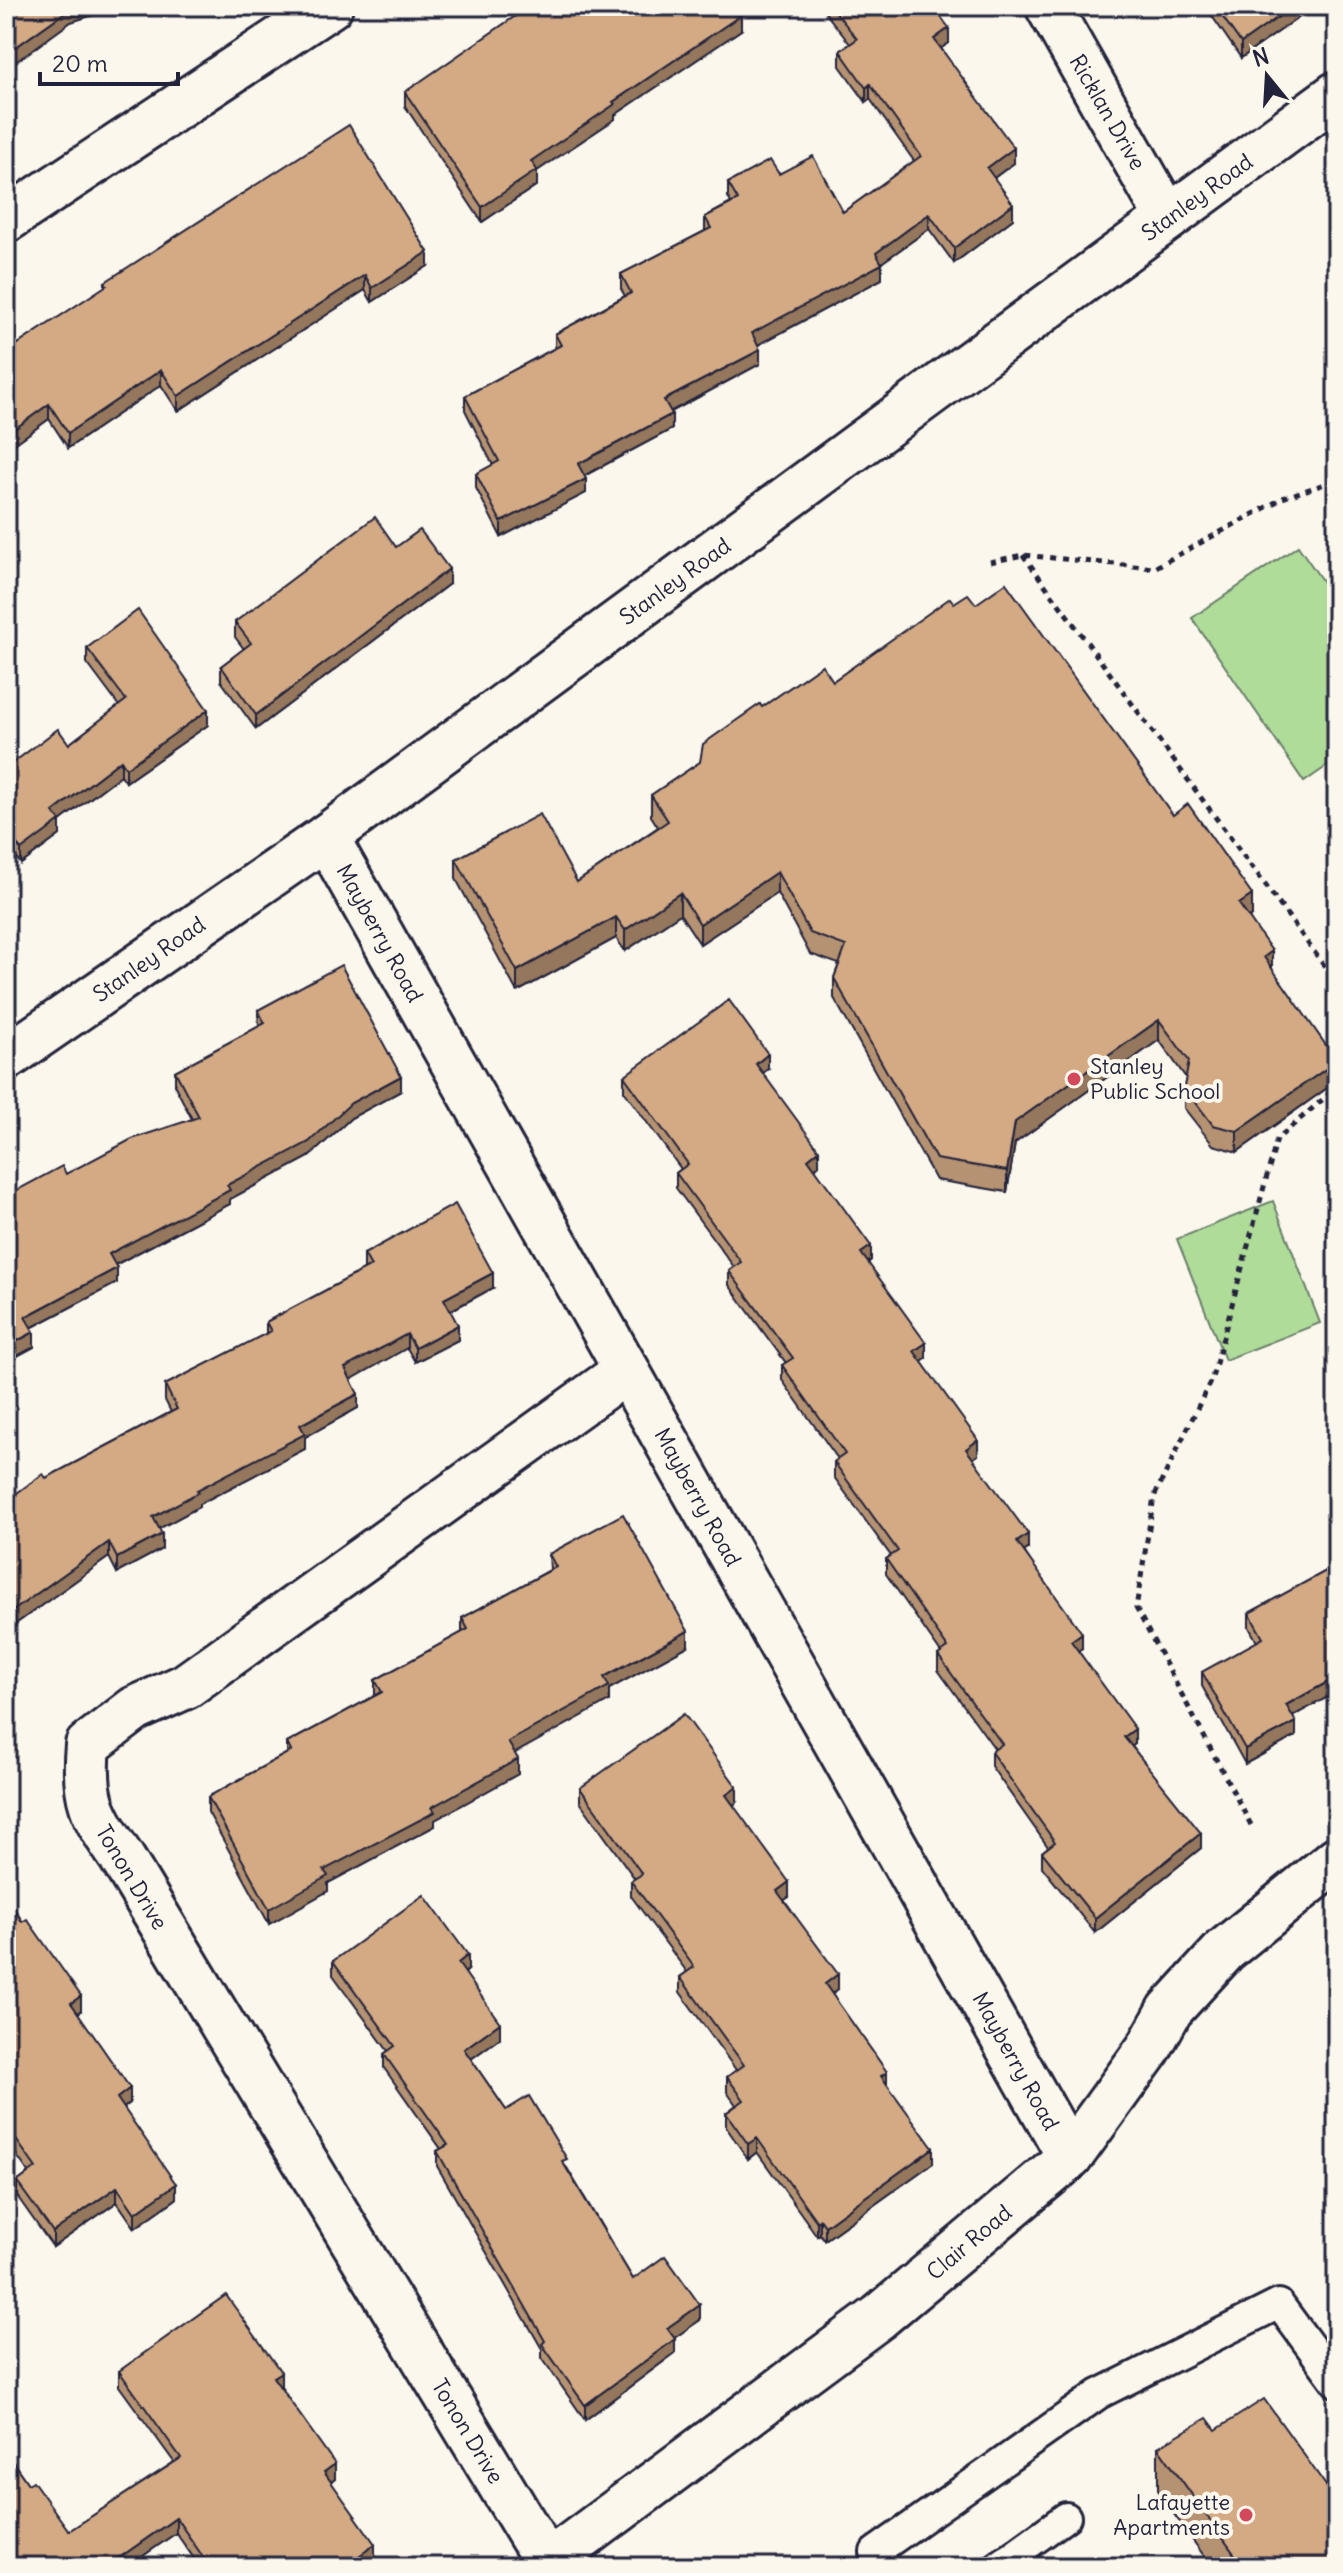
<svg xmlns="http://www.w3.org/2000/svg" width="1343" height="2573" viewBox="0 0 1343 2573" font-family="Delius,sans-serif">
	<rect width="100%" height="100%" fill="#fbf7ec"/>
	<filter id="ink" filterUnits="userSpaceOnUse"><feTurbulence type="fractalNoise" baseFrequency=".0125" numOctaves="2"/><feDisplacementMap in="SourceGraphic" scale="16" xChannelSelector="R" yChannelSelector="G"/><feConvolveMatrix kernelMatrix="1 2 1 2 8 2 1 2 1" color-interpolation-filters="sRGB"/></filter>
	<g filter="url(#ink)">
		<g fill="#b0dc9a" stroke="#697f6a" stroke-width="2">
			<path d="M1298,546L1337,602V759L1304,782L1192,618Z"/>
			<path d="M1273,1201L1320,1323L1225,1360L1177,1239Z"/>
		</g>
		<g fill="none" stroke-linecap="round" stroke-linejoin="round">
			<defs>
				<g id="service">
					<path d="M886,2567L875,2552L1099,2394L1279,2304L1337,2383"/>
					<path d="M997,2567L1066,2517"/>
				</g>
				<g id="minor">
					<path d="M1048,6L1168,218"/>
					<path d="M6,220L330,6"/>
					<path d="M326,837L1070,2157"/>
					<path d="M6,1058L326,837L1337,94"/>
					<path d="M542,2567L879,2317L1070,2157L1149,2048L1170,2010L1225,1950L1337,1859"/>
					<path d="M550,2567L122,1858C92,1815 83,1798 88,1745L135,1709L186,1686L627,1370"/>
				</g>
			</defs>
			<use href="#service" stroke="#22223b" stroke-width="34"/>
			<use href="#minor" stroke="#22223b" stroke-width="50"/>
			<g stroke="#22223b" stroke-width="5" stroke-dasharray="6 6" stroke-linecap="butt">
				<path d="M1023,555L1337,983"/>
				<path d="M990,562L1023,555L1154,568L1285,497L1337,480"/>
				<path d="M1251,1825L1136,1608L1154,1497L1212,1378L1277,1139L1337,1087"/>
			</g>
			<use href="#service" stroke="#fbf7ec" stroke-width="28"/>
			<use href="#minor" stroke="#fbf7ec" stroke-width="44"/>
		</g>
		<g fill="#b59272" stroke="#22223b" stroke-width="2">
			<path d="M820,6H933L949,43L941,48L1014,163L994,178L1013,219L954,263L929,229L881,263L882,279L758,345L760,364L671,412L672,429L584,476L586,493L501,537L476,488V474L493,465L465,410V396L555,348V334L625,296L621,289V274L705,231V217L731,203L728,197V183L779,174L843,212L914,161L870,99L866,102L840,66V51L850,44Z"/>
			<path d="M1205,6H1315L1241,58Z"/>
			<path d="M567,8L741,30L615,115V119L537,171V185L482,222L405,106V92Z"/>
			<path d="M428,266L372,302L365,290L178,411L161,385L68,448L49,419L6,450V352L105,287V282Z"/>
			<path d="M396,547L449,584L256,729L221,681V666L244,649L235,637V622Z"/>
			<path d="M954,603L976,604L1173,815L1252,916L1249,918L1272,970L1337,1081L1237,1152L1213,1145L1184,1108V1087L1186,1078L1159,1040L1015,1143L1007,1192L936,1180L834,998V978L839,964L810,954L777,893L700,944L680,914L625,951L616,938L517,992L456,879V859L577,882L658,827L651,816V795L700,762L762,707L833,681Z"/>
			<path d="M87,648L208,725L126,782L121,775L60,821V835L21,864L13,853L6,768L69,744L119,706L87,663Z"/>
			<path d="M258,1010L401,1091L351,1118L309,1157L230,1199V1204L115,1265L117,1283L31,1328L34,1347L6,1362L66,1174L192,1119L175,1086V1071L259,1027Z"/>
			<path d="M768,1069L763,1073L819,1165L815,1169L871,1260L868,1263L926,1358L921,1361L978,1455L973,1458L1028,1549L1024,1551L1082,1648L1078,1650L1135,1744L1132,1746L1201,1848L1095,1933L1042,1867V1852L1048,1847L991,1766V1752L995,1749L938,1670V1655L941,1653L886,1574V1559L891,1556L834,1477V1462L838,1459L782,1380V1365L786,1363L729,1285V1271L734,1267L676,1188V1173L681,1169L624,1091V1076Z"/>
			<path d="M364,1254L493,1288L450,1311L458,1340L415,1362L407,1348L351,1379L358,1408L305,1437V1449L199,1504V1507L159,1528L162,1549L117,1573L109,1557L7,1630L6,1628V1501L46,1478L171,1412L165,1400V1385L266,1334V1322L364,1270Z"/>
			<path d="M1337,1542V1692L1292,1716L1296,1736L1245,1764L1202,1686V1672L1257,1642L1249,1627V1613L1330,1569L1326,1564V1550Z"/>
			<path d="M549,1554L688,1646L609,1689V1701L514,1753L518,1774L435,1820V1826L328,1883V1891L269,1924L208,1812V1797L287,1753V1743L375,1696V1680L462,1633V1618L550,1570Z"/>
			<path d="M580,1788L737,1802L733,1805L789,1897L784,1900L838,1989L832,1994L933,2163L825,2240L820,2234L817,2236L757,2152L748,2159L726,2127V2113L736,2105L727,2092V2077L736,2070L680,1992V1977L687,1972L631,1896V1881L635,1879L580,1802Z"/>
			<path d="M6,1896L81,2011L78,2013L130,2103L123,2108L176,2199L135,2228L117,2202L53,2247L17,2196V2182L29,2173L6,2140Z"/>
			<path d="M333,1961L468,1970L465,1973L500,2038L471,2059L506,2110L567,2168L633,2279L700,2320L674,2338L675,2353L585,2420L542,2358V2349L437,2166V2151L441,2149L384,2068V2054L388,2051L333,1975Z"/>
			<path d="M119,2371L281,2386L335,2479L331,2482L375,2559L364,2567H200L176,2533L127,2567H7L6,2565V2452L28,2484L69,2531L174,2462L119,2386Z"/>
			<path d="M1216,2430L1337,2567H1212L1158,2492V2447Z"/>
		</g>
		<g fill="#94775c" stroke="#22223b" stroke-width="2">
			<path d="M76,6H110L100,13L71,22L6,69V54L71,8Z"/>
			<path d="M1294,6H1315L1241,58V43Z"/>
			<path d="M741,15V30L615,115V119L537,171V185L482,222V207L531,161L613,102Z"/>
			<path d="M949,28V43L934,53V39Z"/>
			<path d="M870,84V99L866,102V88Z"/>
			<path d="M1014,148V163L987,183V168Z"/>
			<path d="M1013,204V219L954,263V248Z"/>
			<path d="M929,214V229L876,267L882,264V279L752,348V333L876,253Z"/>
			<path d="M428,252V266L372,302V288Z"/>
			<path d="M365,275V290L178,411V396Z"/>
			<path d="M760,350V364L664,415V400Z"/>
			<path d="M161,370V385L68,448V433Z"/>
			<path d="M49,404V419L6,450V435Z"/>
			<path d="M672,414V429L578,479V464Z"/>
			<path d="M586,479V493L501,537V522Z"/>
			<path d="M449,569V584L256,729V715Z"/>
			<path d="M208,710V725L126,782V768Z"/>
			<path d="M121,760V775L60,821V835L21,864V850L53,812Z"/>
			<path d="M13,838V853L6,858V844Z"/>
			<path d="M777,872V893L700,944V924Z"/>
			<path d="M680,893V914L625,951V930Z"/>
			<path d="M1252,895V916L1239,925V904Z"/>
			<path d="M616,917V938L517,992V971Z"/>
			<path d="M1272,951V972L1264,957Z"/>
			<path d="M1159,1020V1040L1015,1143L1007,1192V1171L1015,1122Z"/>
			<path d="M768,1054V1069L756,1078V1064Z"/>
			<path d="M1337,1061V1081L1237,1152V1131Z"/>
			<path d="M401,1076V1091L351,1118L309,1157L230,1199V1204L109,1268V1254L227,1185L351,1103Z"/>
			<path d="M819,1150V1165L808,1174V1159Z"/>
			<path d="M871,1246V1260L861,1268V1253Z"/>
			<path d="M117,1268V1283L25,1331V1317Z"/>
			<path d="M493,1273V1288L444,1314V1299Z"/>
			<path d="M458,1325V1340L415,1362V1348Z"/>
			<path d="M34,1332V1347L6,1362V1347Z"/>
			<path d="M407,1334V1348L345,1383V1368Z"/>
			<path d="M926,1343V1358L914,1366V1351Z"/>
			<path d="M358,1394V1408L305,1437V1449L199,1504V1507L153,1532V1517L300,1425Z"/>
			<path d="M978,1440V1455L966,1464V1449Z"/>
			<path d="M162,1534V1549L117,1573V1558Z"/>
			<path d="M1028,1534V1549L1017,1556V1542Z"/>
			<path d="M109,1542V1557L7,1630V1615Z"/>
			<path d="M688,1631V1646L609,1689V1701L508,1757V1742L604,1677Z"/>
			<path d="M1082,1633V1648L1071,1656V1641Z"/>
			<path d="M1337,1677V1692L1286,1720V1705Z"/>
			<path d="M1296,1722V1736L1245,1764V1749Z"/>
			<path d="M1135,1729V1744L1124,1752V1737Z"/>
			<path d="M518,1759V1774L435,1820V1826L328,1883V1891L269,1924V1909L324,1870L432,1807Z"/>
			<path d="M737,1787V1802L726,1810V1795Z"/>
			<path d="M1201,1833V1848L1095,1933V1918Z"/>
			<path d="M789,1882V1897L777,1905V1891Z"/>
			<path d="M468,1955V1970L458,1978V1963Z"/>
			<path d="M838,1974V1989L825,1999V1984Z"/>
			<path d="M81,1996V2011L71,2018V2003Z"/>
			<path d="M500,2023V2038L464,2064V2049Z"/>
			<path d="M887,2072V2087L881,2076Z"/>
			<path d="M130,2088V2103L117,2113V2098Z"/>
			<path d="M757,2138V2152L748,2159V2144Z"/>
			<path d="M933,2148V2163L825,2240V2226Z"/>
			<path d="M176,2184V2199L135,2228V2213Z"/>
			<path d="M117,2187V2202L53,2247V2232Z"/>
			<path d="M820,2219V2234L817,2236V2222Z"/>
			<path d="M700,2305V2320L667,2343V2328Z"/>
			<path d="M675,2339V2353L585,2420V2405Z"/>
			<path d="M281,2372V2386L273,2392V2377Z"/>
			<path d="M335,2464V2479L324,2487V2472Z"/>
			<path d="M176,2518V2533L127,2567H106Z"/>
			<path d="M375,2544V2559L364,2567H344Z"/>
		</g>
		<g fill="#d3aa84" stroke="#22223b" stroke-width="2">
			<path d="M6,6H76L71,8L6,54Z"/>
			<path d="M530,6H566L567,8L570,6H735L741,15L613,102L615,104L531,161L537,170L482,207L405,92Z"/>
			<path d="M831,6H933L949,28L934,39L1014,148L987,168L1013,204L954,248L929,214L876,253L882,264L752,333L760,350L664,400L672,414L578,464L586,479L501,522L476,474L499,461L465,396L561,345L555,334L631,293L621,274L711,228L705,217L738,200L728,183L770,160L779,174L813,156L843,212L921,156L870,84L866,88L840,51L857,39Z"/>
			<path d="M1215,6H1294L1241,43Z"/>
			<path d="M349,125L428,252L372,288L365,275L178,396L161,370L68,433L49,404L6,435V352L107,285L105,282Z"/>
			<path d="M375,517L396,547L420,530L449,569L256,715L221,666L251,643L235,622Z"/>
			<path d="M1006,583L1173,815L1188,804L1252,895L1239,904L1272,951L1264,957L1337,1061L1237,1131L1213,1125L1184,1087L1189,1061L1159,1020L1015,1122L1007,1171L936,1159L834,978L846,946L810,933L777,872L700,924L680,893L625,930L616,917L517,971L456,859L540,814L577,882L668,821L651,795L700,762L703,744L760,704L762,707L822,665L833,681L950,598L954,603L968,594L976,604Z"/>
			<path d="M138,610L208,710L126,768L121,760L53,812L60,821L21,850L13,838L6,844V768L58,729L69,744L126,700L87,648Z"/>
			<path d="M341,965L401,1076L351,1103L309,1142L227,1185L230,1190L109,1254L117,1268L25,1317L34,1332L6,1347V1196L62,1166L66,1174L132,1139L199,1117L175,1071L265,1023L258,1010Z"/>
			<path d="M729,1000L768,1054L756,1064L819,1150L808,1159L871,1246L861,1253L926,1343L914,1351L978,1440L966,1449L1028,1534L1017,1542L1082,1633L1071,1641L1135,1729L1124,1737L1201,1833L1095,1918L1042,1852L1055,1842L991,1752L1002,1744L938,1655L948,1648L886,1559L898,1551L834,1462L845,1454L782,1365L793,1358L729,1271L741,1262L676,1173L688,1164L624,1076Z"/>
			<path d="M455,1204L493,1273L444,1299L458,1325L415,1348L407,1334L345,1368L358,1394L300,1425L305,1434L197,1490L199,1492L153,1517L162,1534L117,1558L109,1542L7,1615L6,1613V1501L43,1474L46,1478L177,1409L165,1385L271,1331L266,1322L371,1266L364,1254Z"/>
			<path d="M623,1514L688,1631L604,1677L609,1686L508,1742L518,1759L432,1807L435,1812L324,1870L328,1876L269,1909L208,1797L291,1751L287,1743L382,1692L375,1680L468,1629L462,1618L556,1567L549,1554Z"/>
			<path d="M1337,1542V1565L1326,1550Z"/>
			<path d="M1337,1565V1677L1286,1705L1296,1722L1245,1749L1202,1672L1263,1638L1249,1613Z"/>
			<path d="M684,1714L737,1787L726,1795L789,1882L777,1891L838,1974L825,1984L887,2072L881,2076L933,2148L825,2226L820,2219L817,2222L757,2138L748,2144L726,2113L744,2100L727,2077L744,2065L680,1977L694,1967L631,1881L642,1874L580,1788Z"/>
			<path d="M424,1895L468,1955L458,1963L500,2023L464,2049L506,2110L529,2096L567,2159L562,2161L633,2279L665,2256L700,2305L667,2328L675,2339L585,2405L542,2344L545,2341L437,2151L448,2145L384,2054L395,2046L333,1961Z"/>
			<path d="M6,1896L22,1922L27,1919L81,1996L71,2003L130,2088L117,2098L176,2184L135,2213L117,2187L53,2232L17,2182L36,2168L6,2125Z"/>
			<path d="M226,2295L281,2372L273,2377L335,2464L324,2472L375,2544L344,2567H210L176,2518L106,2567H18L6,2550V2452L28,2484L33,2481L69,2531L181,2458L119,2371Z"/>
			<path d="M1264,2399L1337,2501V2567H1240L1242,2565L1158,2447L1207,2418L1216,2430Z"/>
		</g>
	</g>
	<g fill="#d1495b" stroke="#fbf7ec" stroke-width="3">
		<circle cx="1074" cy="1079" r="8"/>
		<circle cx="1246" cy="2515" r="8"/>
	</g>
	<g text-anchor="middle" stroke-width="8" stroke-linejoin="round" paint-order="stroke">
		<g font-size="22" fill="#22223b" stroke="#fbf7ec">
			<text transform="translate(1108 112) rotate(60)" y="8">Ricklan Drive</text>
			<text transform="translate(1197 197) rotate(-36)" y="8">Stanley Road</text>
			<text transform="translate(675 581) rotate(-36)" y="8">Stanley Road</text>
			<text transform="translate(380 933) rotate(61)" y="8">Mayberry Road</text>
			<text transform="translate(149 959) rotate(-35)" y="8">Stanley Road</text>
			<text transform="translate(698 1497) rotate(61)" y="8">Mayberry Road</text>
			<text transform="translate(132 1877) rotate(59)" y="8">Tonon Drive</text>
			<text transform="translate(1016 2061) rotate(61)" y="8">Mayberry Road</text>
			<text transform="translate(969 2242) rotate(-40)" y="8">Clair Road</text>
			<text transform="translate(468 2431) rotate(59)" y="8">Tonon Drive</text>
		</g>
		<g font-size="22" fill="#22223b" stroke="#fbf7ec" text-anchor="start">
			<text x="1090" y="1074">Stanley<tspan x="1090" dy="25">Public School</tspan></text>
			<text x="1230" y="2510" text-anchor="end">Lafayette<tspan x="1230" dy="25">Apartments</tspan></text>
		</g>
	</g>
	<rect width="1343" height="2573" fill="none" stroke="#fbf7ec" stroke-width="32"/>
	<rect x="16" y="16" width="1311" height="2541" fill="none" stroke="#22223b" stroke-width="3" filter="url(#ink)"/>
	<g transform="translate(1267 76) rotate(342)" stroke="#fbf7ec" stroke-width="6" paint-order="stroke">
	<path d="M0-6L14 30L0 20L-14 30Z" fill="#22223b"/>
	<text y="-12" font-size="22" font-weight="bold" text-anchor="middle" fill="#22223b">N</text>
	</g>
	<path d="M40 72v12h138v-12" fill="none" stroke="#22223b" stroke-width="4"/>
	<text x="52" y="72" font-size="24" fill="#22223b" stroke="#fbf7ec" stroke-width="6" paint-order="stroke">20 m</text>
</svg>
